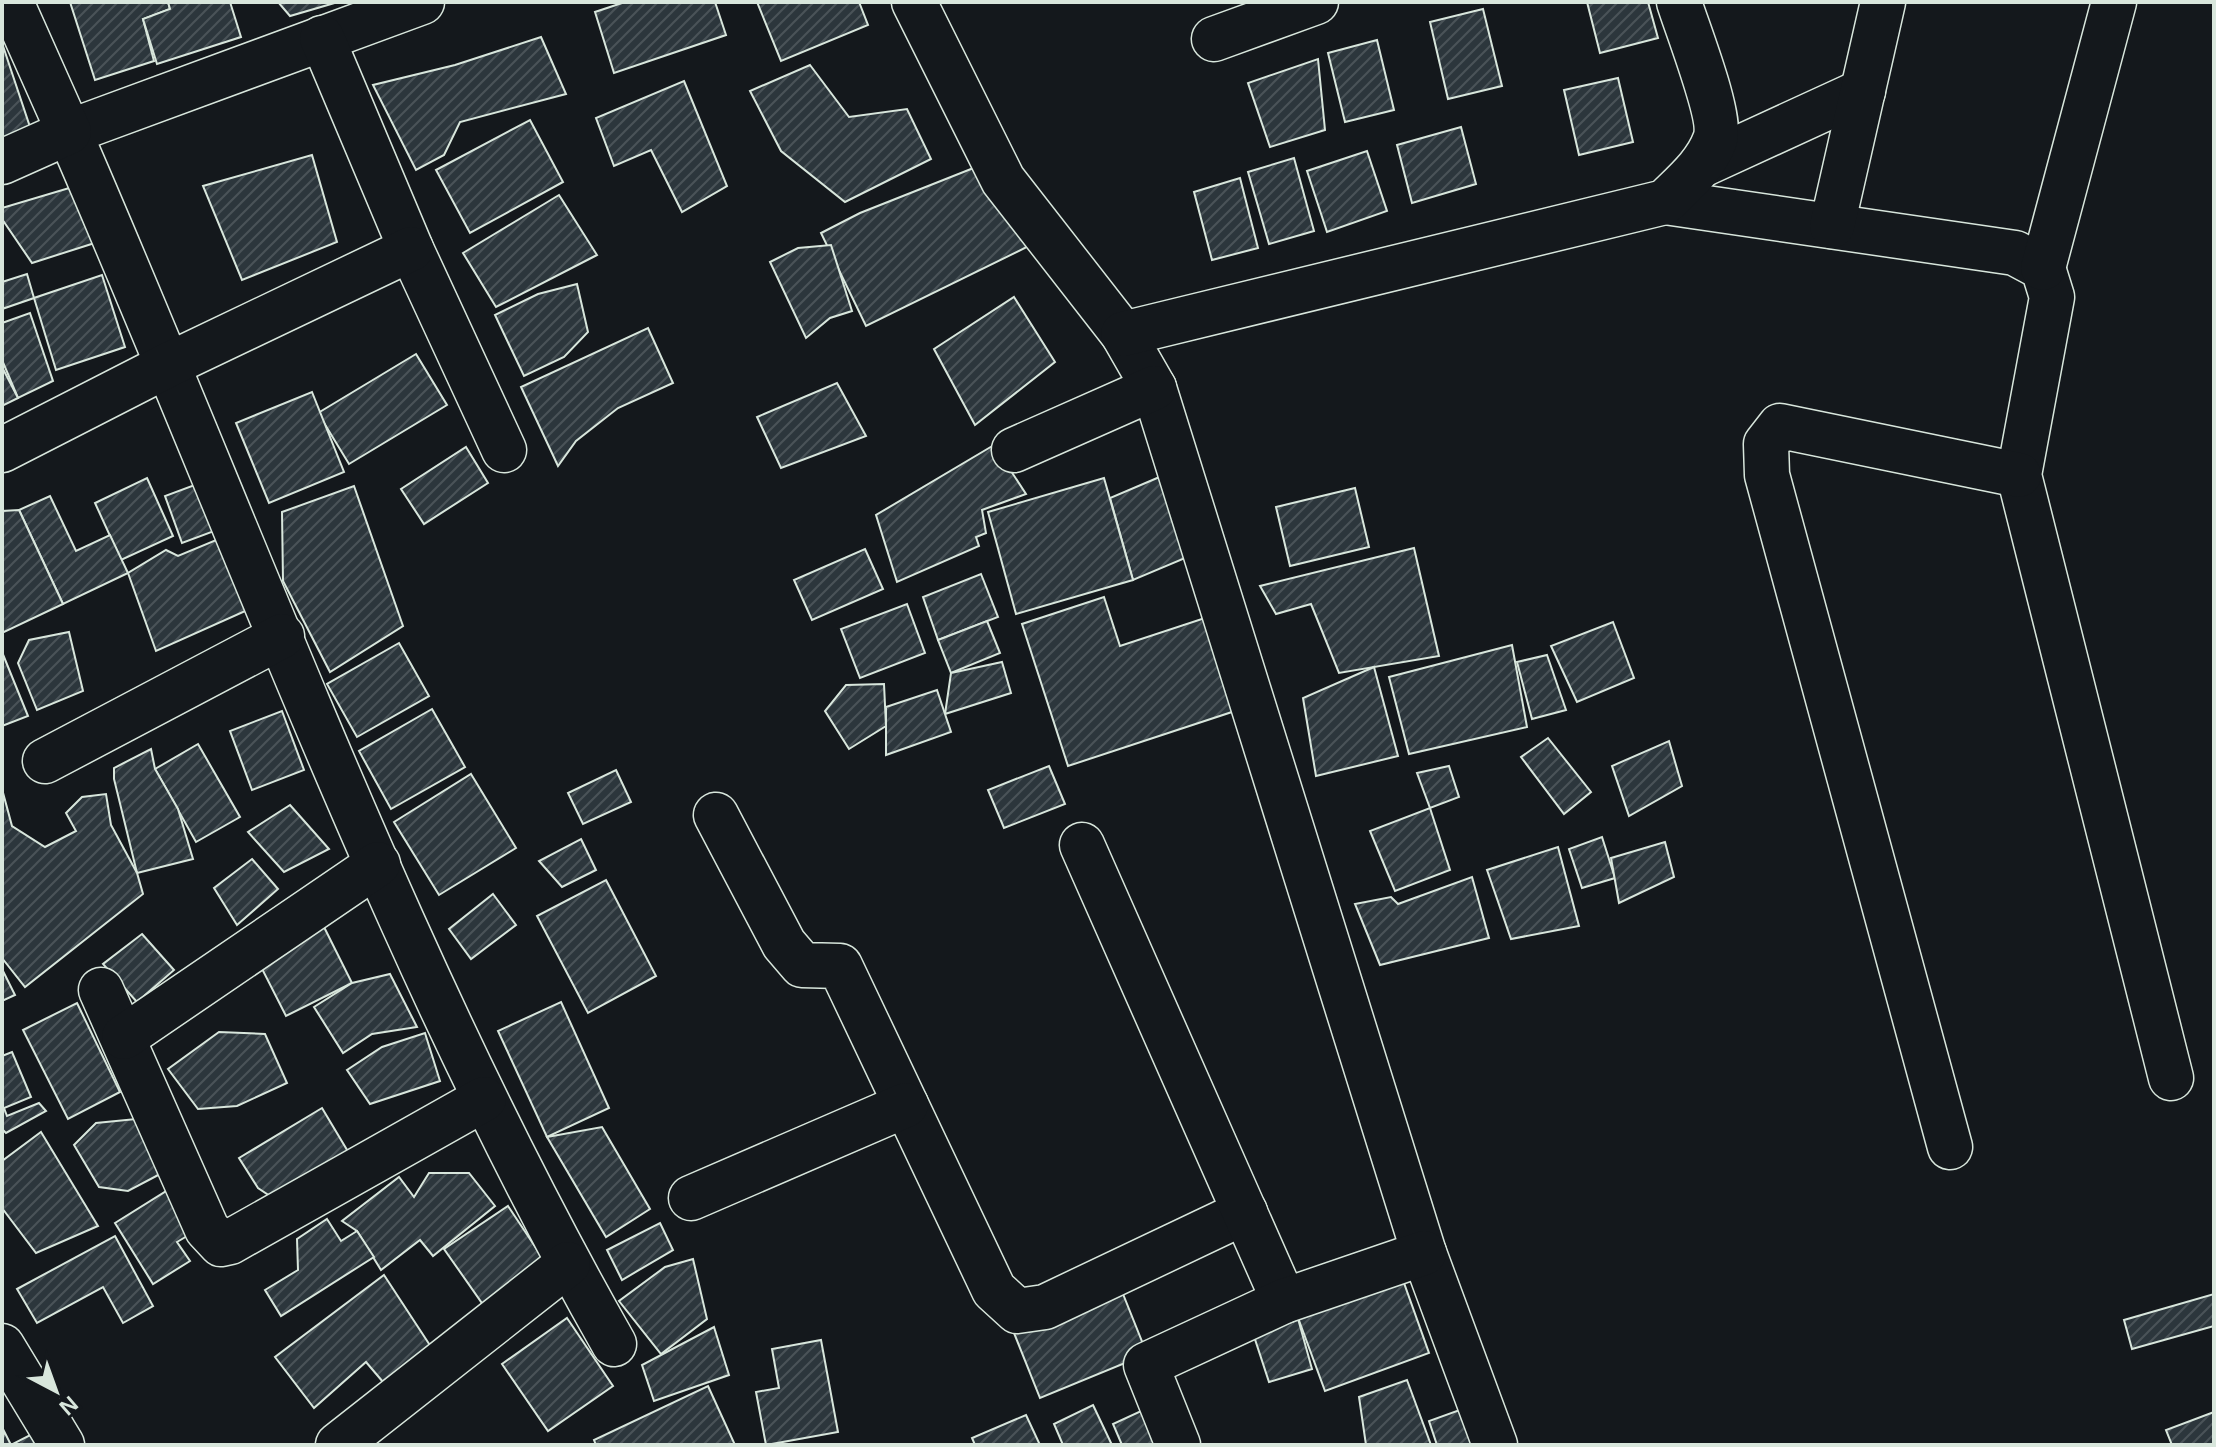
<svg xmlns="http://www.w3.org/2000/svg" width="2216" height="1447" viewBox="0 0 2216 1447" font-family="Arial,sans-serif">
	<defs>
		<pattern id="building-hatch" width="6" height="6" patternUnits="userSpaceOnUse" patternTransform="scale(2)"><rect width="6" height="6" fill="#2c363c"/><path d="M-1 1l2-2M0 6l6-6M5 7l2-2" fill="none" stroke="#4a5358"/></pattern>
	</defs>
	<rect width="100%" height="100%" fill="#14181c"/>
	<g fill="url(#building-hatch)" stroke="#d8e6dc" stroke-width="2">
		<path d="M70,2H168L170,9L143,19L154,61L95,80Z"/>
		<path d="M168,2H230L241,37L157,64L143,19L170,9Z"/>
		<path d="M278,2H338L290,16Z"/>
		<path d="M625,2H715L726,35L614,73L595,12Z"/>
		<path d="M757,2H859L868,25L781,61Z"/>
		<path d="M1587,2H1648L1658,38L1600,53Z"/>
		<path d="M1483,9L1502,86L1448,99L1430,22Z"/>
		<path d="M541,37L566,94L460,122L444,155L416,170L373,85L455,65Z"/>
		<path d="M1377,40L1394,110L1345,122L1328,53Z"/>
		<path d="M2,43L33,136L2,147Z"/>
		<path d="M1318,59L1325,130L1270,147L1248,83Z"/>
		<path d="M810,65L849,117L907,109L931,159L845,202L781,151L750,91Z"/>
		<path d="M1618,78L1633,142L1579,155L1564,90Z"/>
		<path d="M684,81L727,186L682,212L651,150L614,166L596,118Z"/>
		<path d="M530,120L563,182L470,233L436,170Z"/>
		<path d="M1461,127L1476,184L1412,203L1397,145Z"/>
		<path d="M1367,151L1387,211L1327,232L1307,171Z"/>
		<path d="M312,155L337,242L242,280L203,186Z"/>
		<path d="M1294,158L1314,231L1269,244L1248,172Z"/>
		<path d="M976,167L1033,244L866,326L821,233L860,213Z"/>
		<path d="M1240,178L1258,248L1212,260L1194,192Z"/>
		<path d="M86,183L104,240L32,263L2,219V208Z"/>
		<path d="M559,195L597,255L496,307L463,253Z"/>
		<path d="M831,245L852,311L830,318L806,338L770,262L798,248Z"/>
		<path d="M27,274L34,298L2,309V282Z"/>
		<path d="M102,275L125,347L56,370L34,298Z"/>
		<path d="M577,284L588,332L564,357L524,376L495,315L538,294Z"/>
		<path d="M1014,297L1055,362L975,425L934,349Z"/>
		<path d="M30,313L53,381L18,398L2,360V323Z"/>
		<path d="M648,328L673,383L618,408L576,441L558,466L521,387Z"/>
		<path d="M416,354L447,405L349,464L318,413Z"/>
		<path d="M2,367L18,398L2,406Z"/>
		<path d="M837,383L866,436L781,468L757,417Z"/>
		<path d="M312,392L344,472L269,503L236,423Z"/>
		<path d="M994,445L1026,494L982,510L986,533L976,537L979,546L897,582L876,515Z"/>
		<path d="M466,447L488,483L424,524L401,489Z"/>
		<path d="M1169,473L1190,556L1133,580L1110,498Z"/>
		<path d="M147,478L173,536L121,560L95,503Z"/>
		<path d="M1104,478L1133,580L1016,614L988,512Z"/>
		<path d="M200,483L217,530L182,543L165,496Z"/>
		<path d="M354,486L403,626L330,672L283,581L282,512Z"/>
		<path d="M1355,488L1369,547L1290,566L1276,507Z"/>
		<path d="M50,496L76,551L110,535L128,573L63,604L19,510Z"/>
		<path d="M19,510L63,604L2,633V511Z"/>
		<path d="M221,538L252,608L156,651L128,573L166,550L178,556Z"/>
		<path d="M1414,548L1439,656L1339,673L1311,604L1276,614L1260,586Z"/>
		<path d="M865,549L883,589L812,620L794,580Z"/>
		<path d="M981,574L998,617L938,640L923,597Z"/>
		<path d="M1104,597L1120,646L1214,615L1244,708L1068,766L1022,624Z"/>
		<path d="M907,604L925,653L860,678L841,629Z"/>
		<path d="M987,621L1000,653L951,673L938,640Z"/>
		<path d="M1613,622L1634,678L1577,702L1551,646Z"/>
		<path d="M69,632L83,691L37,710L18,663L29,640Z"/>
		<path d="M399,643L429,696L357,737L327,684Z"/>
		<path d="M1512,645L1527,727L1409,754L1389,677Z"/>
		<path d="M2,652L28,716L2,726Z"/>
		<path d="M1547,655L1566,710L1532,719L1517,662Z"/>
		<path d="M1002,662L1011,693L945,714L951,673Z"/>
		<path d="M1374,667L1398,756L1316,776L1303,698Z"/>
		<path d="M884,684L886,726L849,749L825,711L846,685Z"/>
		<path d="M937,690L951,732L886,755V707Z"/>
		<path d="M432,709L465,767L391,809L359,751Z"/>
		<path d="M282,711L304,770L252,790L230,731Z"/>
		<path d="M1548,738L1591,792L1564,814L1521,757Z"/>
		<path d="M1669,741L1682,786L1629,816L1612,766Z"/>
		<path d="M198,744L240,817L196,842L155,769Z"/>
		<path d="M151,749L155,769L178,809L193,859L137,873L114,779V768Z"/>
		<path d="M1049,766L1065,804L1004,828L988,790Z"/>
		<path d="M1449,766L1459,797L1430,808L1417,773Z"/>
		<path d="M616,770L631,802L583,824L568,793Z"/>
		<path d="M471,774L516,848L439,895L394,822Z"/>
		<path d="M2,789L12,826L45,847L76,831L66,813L82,797L106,794L111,825L137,873L143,894L25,987L2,958Z"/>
		<path d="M290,805L329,849L284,872L248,832Z"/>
		<path d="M1430,808L1450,870L1395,891L1370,831Z"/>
		<path d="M1602,837L1615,878L1582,888L1569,849Z"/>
		<path d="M581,839L596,870L562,887L539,861Z"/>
		<path d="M1665,842L1674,877L1619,903L1611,858Z"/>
		<path d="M1558,847L1579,926L1511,939L1487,870Z"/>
		<path d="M252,859L278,889L237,925L214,888Z"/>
		<path d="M1472,877L1489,938L1380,965L1355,904L1391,897L1398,904Z"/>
		<path d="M606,880L656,976L588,1013L537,916Z"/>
		<path d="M493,894L516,925L471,959L449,929Z"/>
		<path d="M323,925L352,983L286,1016L257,959Z"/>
		<path d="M142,934L174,970L137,1002L103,964Z"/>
		<path d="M2,969L15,995L2,1001Z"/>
		<path d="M390,974L417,1027L372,1034L343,1053L314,1007L352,983Z"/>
		<path d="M561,1002L609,1108L547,1137L498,1031Z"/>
		<path d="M77,1003L120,1092L68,1119L23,1030Z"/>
		<path d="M219,1032L265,1034L287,1083L237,1106L198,1109L168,1069Z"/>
		<path d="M425,1033L440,1081L370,1104L347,1070L382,1047Z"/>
		<path d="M12,1052L31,1097L4,1108L7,1116L39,1103L46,1111L6,1133L2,1129V1056Z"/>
		<path d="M322,1108L356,1165L285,1206L258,1188L239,1158Z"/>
		<path d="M136,1119L164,1172L128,1191L99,1187L74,1145L96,1123Z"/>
		<path d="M602,1127L650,1209L606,1237L547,1137Z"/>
		<path d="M41,1132L98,1226L36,1253L2,1208V1161Z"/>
		<path d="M429,1173H469L495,1206L433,1256L420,1240L381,1270L357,1231L342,1221L399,1177L414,1197Z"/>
		<path d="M168,1190L194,1232L177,1242L190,1261L153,1284L115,1223Z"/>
		<path d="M508,1206L546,1263L484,1306L444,1249Z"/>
		<path d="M327,1219L341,1241L357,1231L374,1257L281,1316L265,1290L298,1270L297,1239Z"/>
		<path d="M660,1223L673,1250L622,1280L607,1250Z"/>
		<path d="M115,1236L153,1306L123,1323L103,1287L37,1323L17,1289Z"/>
		<path d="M693,1259L707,1319L661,1354L619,1301L665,1267Z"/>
		<path d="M1399,1269L1429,1353L1325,1391L1297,1315Z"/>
		<path d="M384,1275L435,1353L389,1389L366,1362L314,1408L275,1357Z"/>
		<path d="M1119,1284L1147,1354L1040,1398L1012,1328Z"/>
		<path d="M2214,1294V1326L2132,1349L2124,1320Z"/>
		<path d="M1297,1315L1312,1369L1269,1382L1249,1321Z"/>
		<path d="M567,1318L613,1386L548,1431L502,1364Z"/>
		<path d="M714,1327L729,1375L654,1401L642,1365Z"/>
		<path d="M821,1340L838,1432L766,1445L756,1392L779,1388L772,1349Z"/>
		<path d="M1407,1380L1431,1445H1366L1359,1397Z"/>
		<path d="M708,1386L735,1445H596L594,1440Z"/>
		<path d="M1093,1405L1112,1445H1063L1054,1424Z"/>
		<path d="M1154,1405L1171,1445H1122L1113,1424Z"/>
		<path d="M1468,1407L1481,1445H1437L1429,1421Z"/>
		<path d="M2214,1412V1445H2172L2166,1430Z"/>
		<path d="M1026,1415L1040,1445H975L972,1438Z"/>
		<path d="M40,1430L48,1445H2L4,1431L11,1445Z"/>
	</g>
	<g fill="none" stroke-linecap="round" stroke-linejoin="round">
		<defs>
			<g id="minor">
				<path d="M422,2L69,132C246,538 395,959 614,1344"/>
				<path d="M914,2L1003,180L1123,334L1154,388L1424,1253L1495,1445"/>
				<path d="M322,38L411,249L504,450"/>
				<path d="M1214,39L1316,2"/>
				<path d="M2,162L69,132L11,2"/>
				<path d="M1702,165L1863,91"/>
				<path d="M1665,202L2015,253L2043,268L2052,297L2019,475L2171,1078"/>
				<path d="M1832,226L1883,2"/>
				<path d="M2043,268L2114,2"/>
				<path d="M1123,334L1665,202C1684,183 1706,165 1715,140C1723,118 1687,28 1679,2"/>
				<path d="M2,450L170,364L411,249"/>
				<path d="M1014,450L1154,388"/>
				<path d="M45,761L282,636"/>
				<path d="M716,815L784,944L802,965L840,966L994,1290L1017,1311L1045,1307L1245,1212"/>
				<path d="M1082,845L1284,1301"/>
				<path d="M101,990L207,1229L221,1244L230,1242L484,1099"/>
				<path d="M124,1037L378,864"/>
				<path d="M1950,1147L1767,475L1766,444L1780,426L2019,475"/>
				<path d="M691,1198L906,1105"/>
				<path d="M2,1346L62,1445"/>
				<path d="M338,1445L568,1264"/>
				<path d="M1178,1445L1146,1365L1284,1301L1424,1253"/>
			</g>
		</defs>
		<use href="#minor" stroke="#d8e6dc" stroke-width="47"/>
		<use href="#minor" stroke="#14181c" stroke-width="44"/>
	</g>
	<rect width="2216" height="1447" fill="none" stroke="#d8e6dc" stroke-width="8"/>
	<g transform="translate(56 1391) rotate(139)" stroke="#14181c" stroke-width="6" paint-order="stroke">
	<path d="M0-6L14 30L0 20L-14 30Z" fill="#d8e6dc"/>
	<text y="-12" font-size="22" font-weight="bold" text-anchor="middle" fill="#d8e6dc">N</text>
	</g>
</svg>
